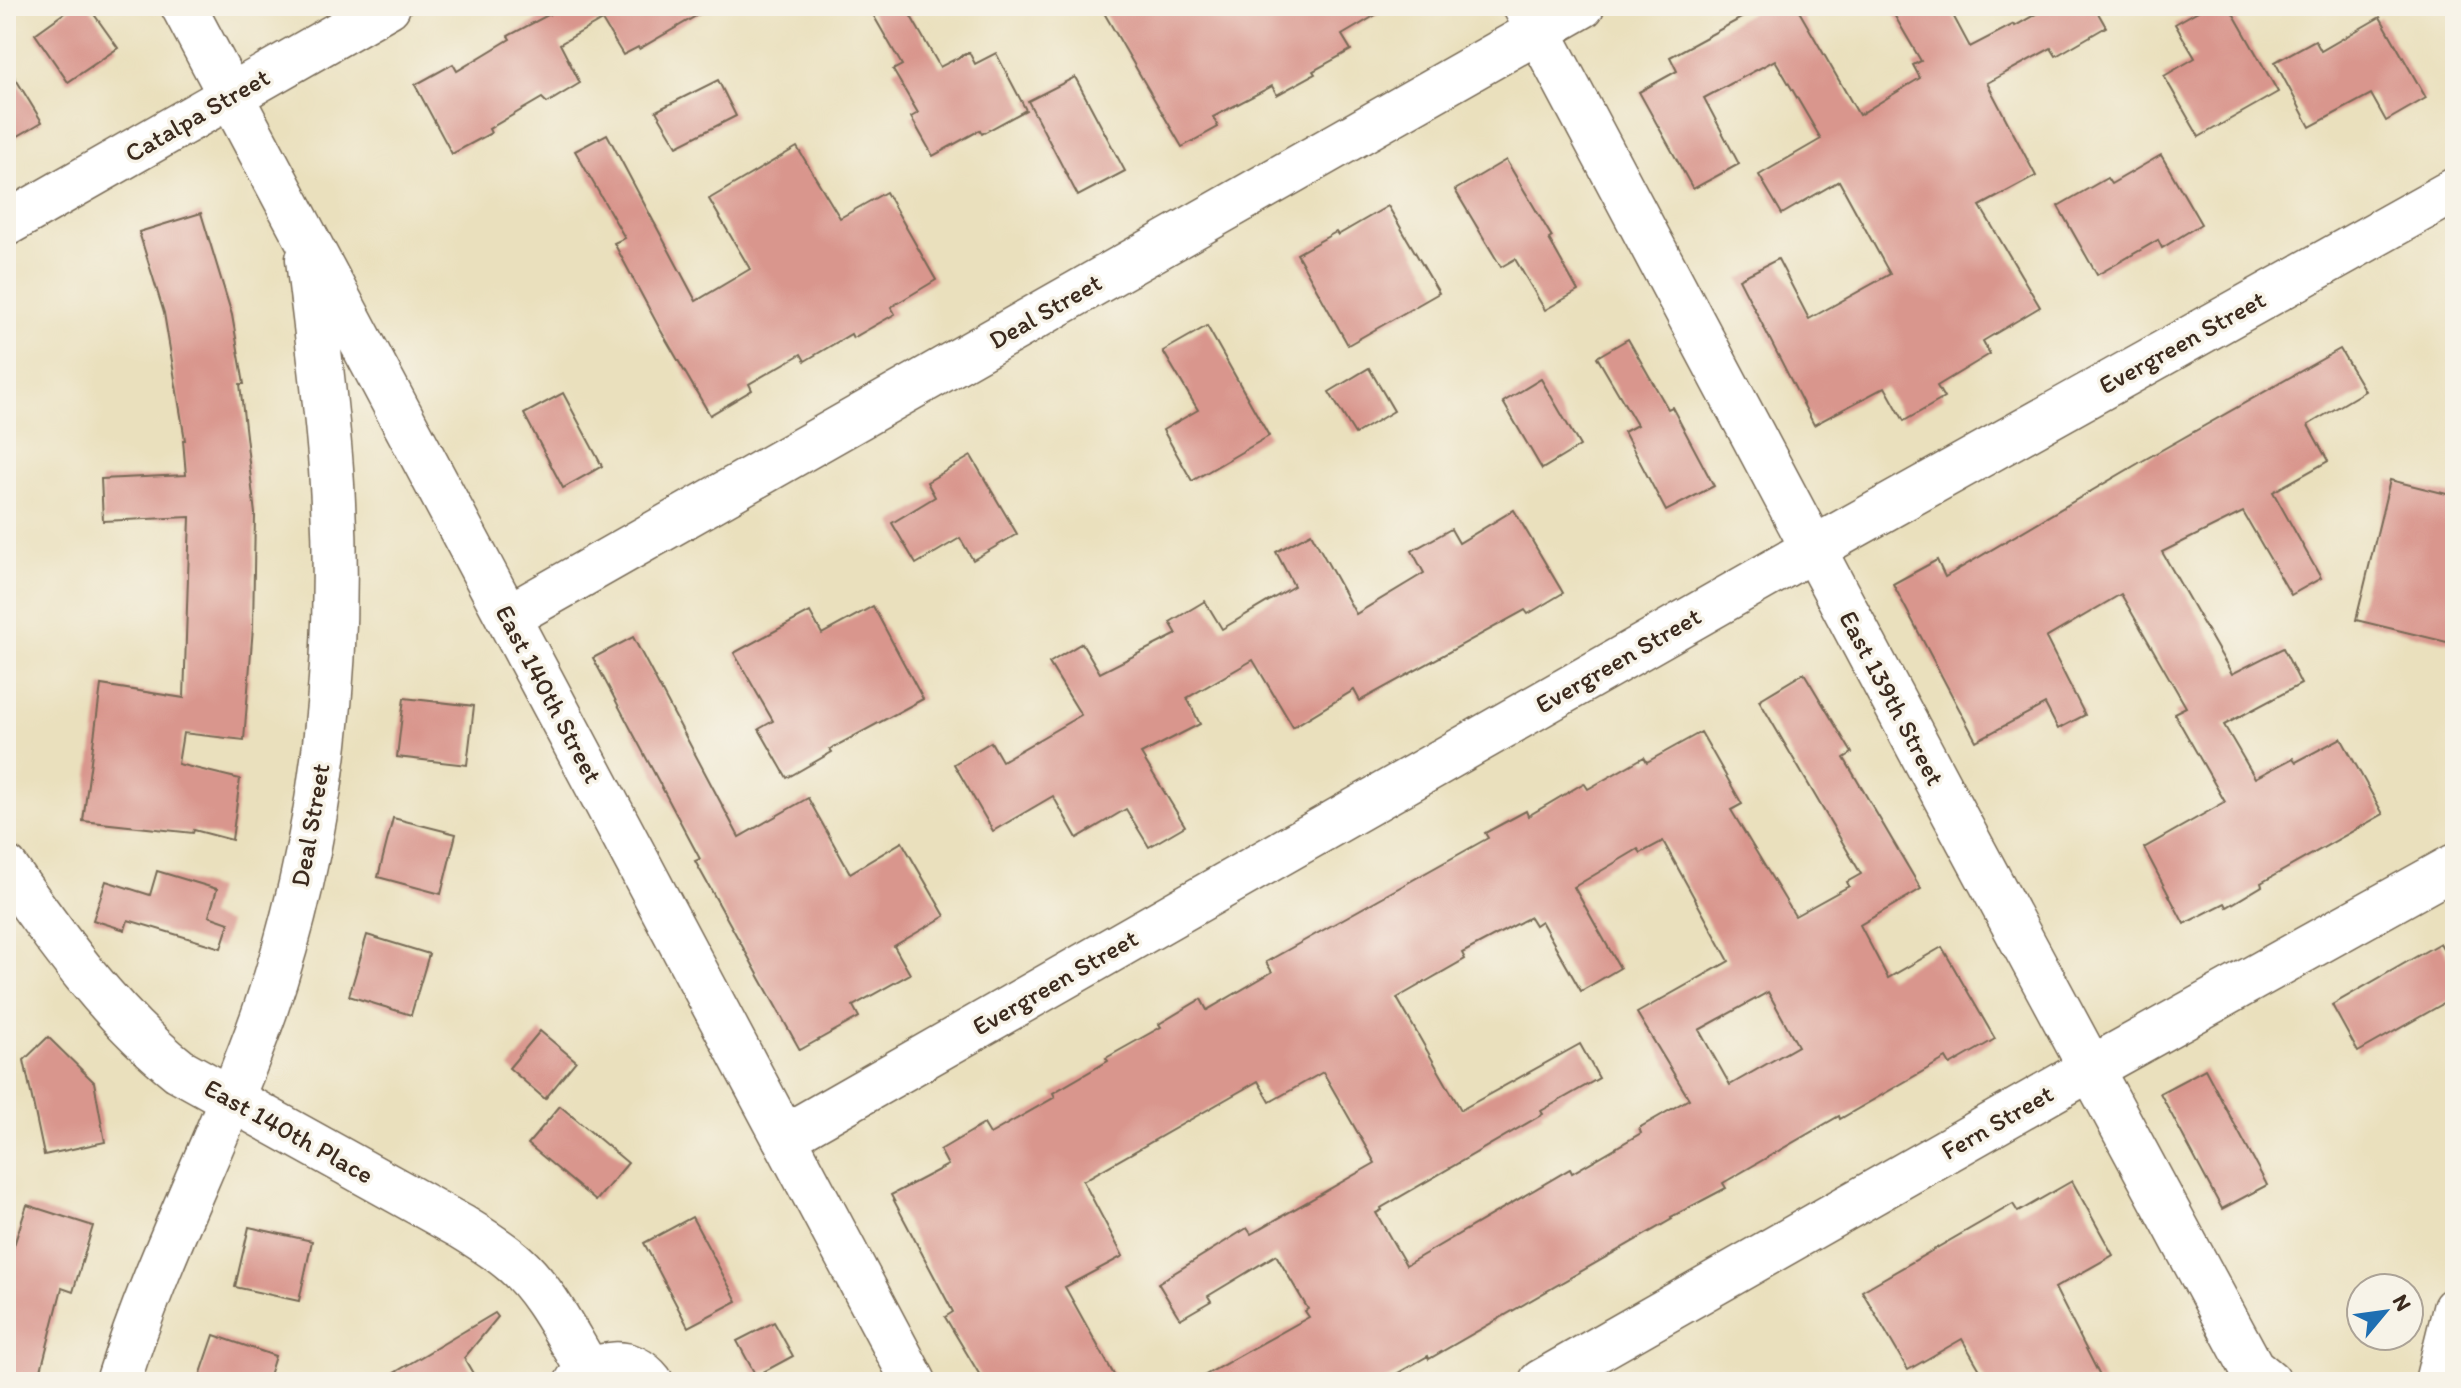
<svg xmlns="http://www.w3.org/2000/svg" width="2461" height="1388" viewBox="0 0 2461 1388" font-family="Itim,sans-serif">
	<rect width="100%" height="100%" fill="#f7f3e8"/>
	<filter id="ink" filterUnits="userSpaceOnUse"><feTurbulence type="fractalNoise" baseFrequency=".0125" numOctaves="2"/><feDisplacementMap in="SourceGraphic" scale="16" xChannelSelector="R" yChannelSelector="G"/><feConvolveMatrix kernelMatrix="1 2 1 2 8 2 1 2 1" color-interpolation-filters="sRGB"/></filter>
	<filter id="wash" filterUnits="userSpaceOnUse"><feTurbulence type="fractalNoise" baseFrequency=".006" numOctaves="4" result="noise"/><feDisplacementMap in="SourceGraphic" scale="32" xChannelSelector="R" yChannelSelector="G"/><feGaussianBlur stdDeviation="1.8" result="paint"/><feColorMatrix in="noise" values="0 0 0 0 0 0 0 0 0 0 0 0 0 0 0 0 0 1.4 0 .05"/><feComposite in="paint" operator="in"/></filter>
	<g filter="url(#wash)">
		<rect width="100%" height="100%" fill="#eae0bd"/>
		<g id="blocks">
			<g fill="#d9968d" fill-rule="evenodd">
				<path d="M74,6H88L118,48L68,82L35,34Z"/>
				<path d="M565,6H713L639,49L638,47L623,55L602,20L560,44L580,83L547,103L542,98L489,129L491,133L452,154L415,85L453,64L457,71L510,39L508,36Z"/>
				<path d="M868,6H905L940,67L969,52L975,64L996,53L1026,110L982,134L980,130L933,156L911,117L918,113L893,70L902,65Z"/>
				<path d="M1100,6H1391L1342,35L1351,50L1313,71L1315,74L1277,95L1272,86L1213,117L1218,127L1182,147Z"/>
				<path d="M1763,6H1796L1859,115L1920,78L1913,65L1921,61L1889,6H1948L1970,47L2014,24L2015,26L2050,6H2094L2106,27L2056,56L2051,48L1987,83L2036,176L1980,206L2040,307L1983,341L1990,354L1937,386L1944,398L1904,421L1885,387L1814,425L1739,279L1778,259L1809,319L1890,274L1839,181L1782,214L1759,175L1821,139L1775,60L1704,98L1739,164L1693,189L1639,92L1677,71L1670,57Z"/>
				<path d="M2207,6H2229L2278,92L2199,137L2164,76L2195,58L2175,24Z"/>
				<path d="M2380,17L2426,98L2386,121L2371,94L2310,127L2275,62L2315,40L2321,51Z"/>
				<path d="M6,63L42,122L6,143Z"/>
				<path d="M1075,77L1125,171L1078,196L1028,101Z"/>
				<path d="M718,80L736,116L677,146L656,111Z"/>
				<path d="M607,134L696,301L750,269L709,199L797,147L840,218L886,192L936,280L891,307L895,314L853,338L851,334L805,361L801,354L749,384L752,390L710,415L661,331L614,243L625,238L575,151Z"/>
				<path d="M2161,155L2201,224L2162,248L2158,240L2097,275L2058,206L2107,178L2111,184Z"/>
				<path d="M1506,160L1552,237L1549,239L1578,291L1545,310L1515,259L1501,267L1455,190Z"/>
				<path d="M1388,206L1439,293L1348,345L1297,254L1336,232L1338,235Z"/>
				<path d="M201,213L232,315L244,384H240L255,514L253,627L244,740L183,733L178,764L240,779L232,840L194,830L193,833L83,821L101,685L184,698L190,517L103,521L101,479L186,475L183,440H185L164,313L139,232Z"/>
				<path d="M1207,326L1269,436L1192,481L1163,430L1198,410L1163,351Z"/>
				<path d="M1628,339L1668,409L1672,407L1714,486L1666,511L1624,432L1637,425L1597,357Z"/>
				<path d="M2340,349L2365,391L2308,425L2328,461L2273,492L2321,578L2291,595L2243,512L2162,552L2232,674L2283,648L2301,684L2224,725L2255,778L2293,758L2296,762L2341,738L2383,814L2261,883L2262,886L2227,907L2225,903L2184,924L2144,848L2225,802L2174,713L2186,707L2121,594L2046,638L2085,715L2058,729L2045,704L1976,741L1893,584L1937,560L1945,577L2144,460Z"/>
				<path d="M1369,368L1394,411L1355,434L1329,392Z"/>
				<path d="M1541,379L1580,446L1542,469L1503,402Z"/>
				<path d="M563,393L602,466L563,488L524,414Z"/>
				<path d="M971,456L1017,534L973,560L960,538L916,564L892,523L935,497L927,482Z"/>
				<path d="M2390,480L2455,496V644L2356,620Z"/>
				<path d="M1514,510L1563,593L1528,614L1525,610L1360,701L1354,690L1293,727L1253,660L1187,698L1200,724L1141,754L1185,826L1149,847L1126,809L1077,838L1053,796L993,831L954,764L991,742L1002,761L1081,715L1049,663L1082,643L1100,673L1177,634L1170,622L1205,601L1222,629L1294,586L1276,552L1311,533L1356,614L1424,573L1412,551L1451,529L1459,543Z"/>
				<path d="M873,606L923,699L830,749L832,752L787,778L759,729L773,721L734,653L810,612L822,634Z"/>
				<path d="M633,637L739,837L808,798L850,873L902,842L945,916L894,946L910,974L853,1006L859,1017L800,1050L695,861L700,859L593,658Z"/>
				<path d="M1804,673L1852,753L1844,758L1921,889L1860,925L1888,978L1942,947L1995,1039L1950,1065L1946,1058L1840,1119L1839,1116L1723,1183L1726,1188L1671,1217L1672,1219L1429,1359L1428,1356L1382,1382H1193L1309,1317L1305,1311L1308,1309L1276,1255L1208,1296L1211,1301L1180,1319L1158,1283L1247,1228L1251,1234L1375,1163L1323,1072L1270,1102L1258,1081L1083,1181L1123,1256L1065,1287L1118,1382H984L945,1317L953,1312L891,1195L948,1165L940,1150L984,1124L990,1134L1055,1097L1053,1093L1108,1061L1106,1058L1161,1027L1159,1024L1201,999L1207,1010L1272,972L1266,962L1488,838L1485,833L1526,811L1528,816L1584,783L1588,789L1644,757L1647,762L1701,732L1742,804L1731,810L1795,916L1849,886L1847,882L1861,874L1759,700ZM1663,841L1729,961L1637,1013L1689,1099L1639,1128L1641,1133L1572,1173L1570,1169L1406,1265L1376,1213L1382,1210L1381,1208L1543,1114L1541,1111L1599,1078L1580,1044L1461,1110L1397,998L1465,959L1462,953L1530,917L1535,925L1541,921L1581,991L1620,968L1574,887L1638,849L1641,853ZM1768,992L1798,1046L1730,1085L1699,1030Z"/>
				<path d="M404,698L474,706L467,765L397,757Z"/>
				<path d="M393,818L456,834L441,894L378,877Z"/>
				<path d="M157,871L217,889L209,916L229,923L221,948L128,920L125,930L93,920L106,881L150,895Z"/>
				<path d="M367,935L429,954L411,1015L349,996Z"/>
				<path d="M2440,943L2455,969V997L2358,1052L2332,1005Z"/>
				<path d="M540,1031L576,1061L545,1099L509,1068Z"/>
				<path d="M48,1037L94,1082L105,1142L44,1155L24,1060Z"/>
				<path d="M2205,1069L2267,1185L2222,1209L2160,1093Z"/>
				<path d="M560,1106L628,1163L596,1201L528,1144Z"/>
				<path d="M2072,1181L2113,1255L2055,1288L2103,1382H1987L1962,1339L1908,1370L1862,1291L2013,1204L2018,1212Z"/>
				<path d="M27,1205L93,1226L73,1292L62,1288L38,1382H6V1270Z"/>
				<path d="M692,1217L737,1301L688,1327L644,1243Z"/>
				<path d="M249,1227L312,1241L299,1301L235,1287Z"/>
				<path d="M495,1313L498,1317L464,1358L478,1382H379Z"/>
				<path d="M774,1322L793,1356L756,1376L737,1341Z"/>
				<path d="M214,1335L275,1356L267,1382H198Z"/>
			</g>
		</g>
	</g>
	<g filter="url(#ink)">
		<use href="#blocks" fill-opacity="0" stroke="#786a56" stroke-width="2"/>
		<g fill="none" stroke-linecap="round" stroke-linejoin="round">
			<defs>
				<g id="minor">
					<path d="M183,6L914,1382"/>
					<path d="M1525,6L1954,814L2252,1368L2269,1382"/>
					<path d="M6,224L388,6"/>
					<path d="M508,617L1582,6"/>
					<path d="M6,868C57,940 110,1015 179,1070L462,1227C480,1238 498,1249 514,1263C546,1291 566,1334 589,1371"/>
					<path d="M784,1137L1813,549L2455,190"/>
					<path d="M118,1382C158,1255 221,1137 265,1011C324,839 344,651 331,469C326,399 316,329 308,259"/>
					<path d="M577,1382C599,1361 630,1356 651,1382"/>
					<path d="M1541,1382L2090,1069L2455,866"/>
				</g>
				<path id="secondary" d="M2437,1382L2455,1309"/>
			</defs>
			<use href="#minor" stroke="#786a56" stroke-width="47"/>
			<use href="#secondary" stroke="#786a56" stroke-width="47"/>
			<use href="#minor" stroke="#fff" stroke-width="44"/>
			<use href="#secondary" stroke="#fff" stroke-width="44"/>
		</g>
	</g>
	<g text-anchor="middle" stroke-width="7" stroke-linejoin="round" paint-order="stroke">
		<g font-size="26" fill="#3b2a1e" stroke="#f7f3e8">
			<text transform="translate(197 115) rotate(-30)" y="9">Catalpa Street</text>
			<text transform="translate(1045 311) rotate(-30)" y="9">Deal Street</text>
			<text transform="translate(2182 342) rotate(-29)" y="9">Evergreen Street</text>
			<text transform="translate(1618 660) rotate(-30)" y="9">Evergreen Street</text>
			<text transform="translate(549 694) rotate(62)" y="9">East 140th Street</text>
			<text transform="translate(1892 698) rotate(62)" y="9">East 139th Street</text>
			<text transform="translate(310 825) rotate(-80)" y="9">Deal Street</text>
			<text transform="translate(1055 982) rotate(-30)" y="9">Evergreen Street</text>
			<text transform="translate(1997 1122) rotate(-30)" y="9">Fern Street</text>
			<text transform="translate(289 1131) rotate(29)" y="9">East 140th Place</text>
		</g>
	</g>
	<rect width="2461" height="1388" fill="none" stroke="#f7f3e8" stroke-width="32"/>
	<g transform="translate(2385 1312) rotate(61)"><circle r="38" fill="#f7f3e8" stroke="#aca397" stroke-width="2"/>
	<path d="M0-6L14 30L0 20L-14 30Z" fill="#1f6fb2"/>
	<text y="-12" font-size="22" font-weight="bold" text-anchor="middle" fill="#3b2a1e">N</text>
	</g>
</svg>
